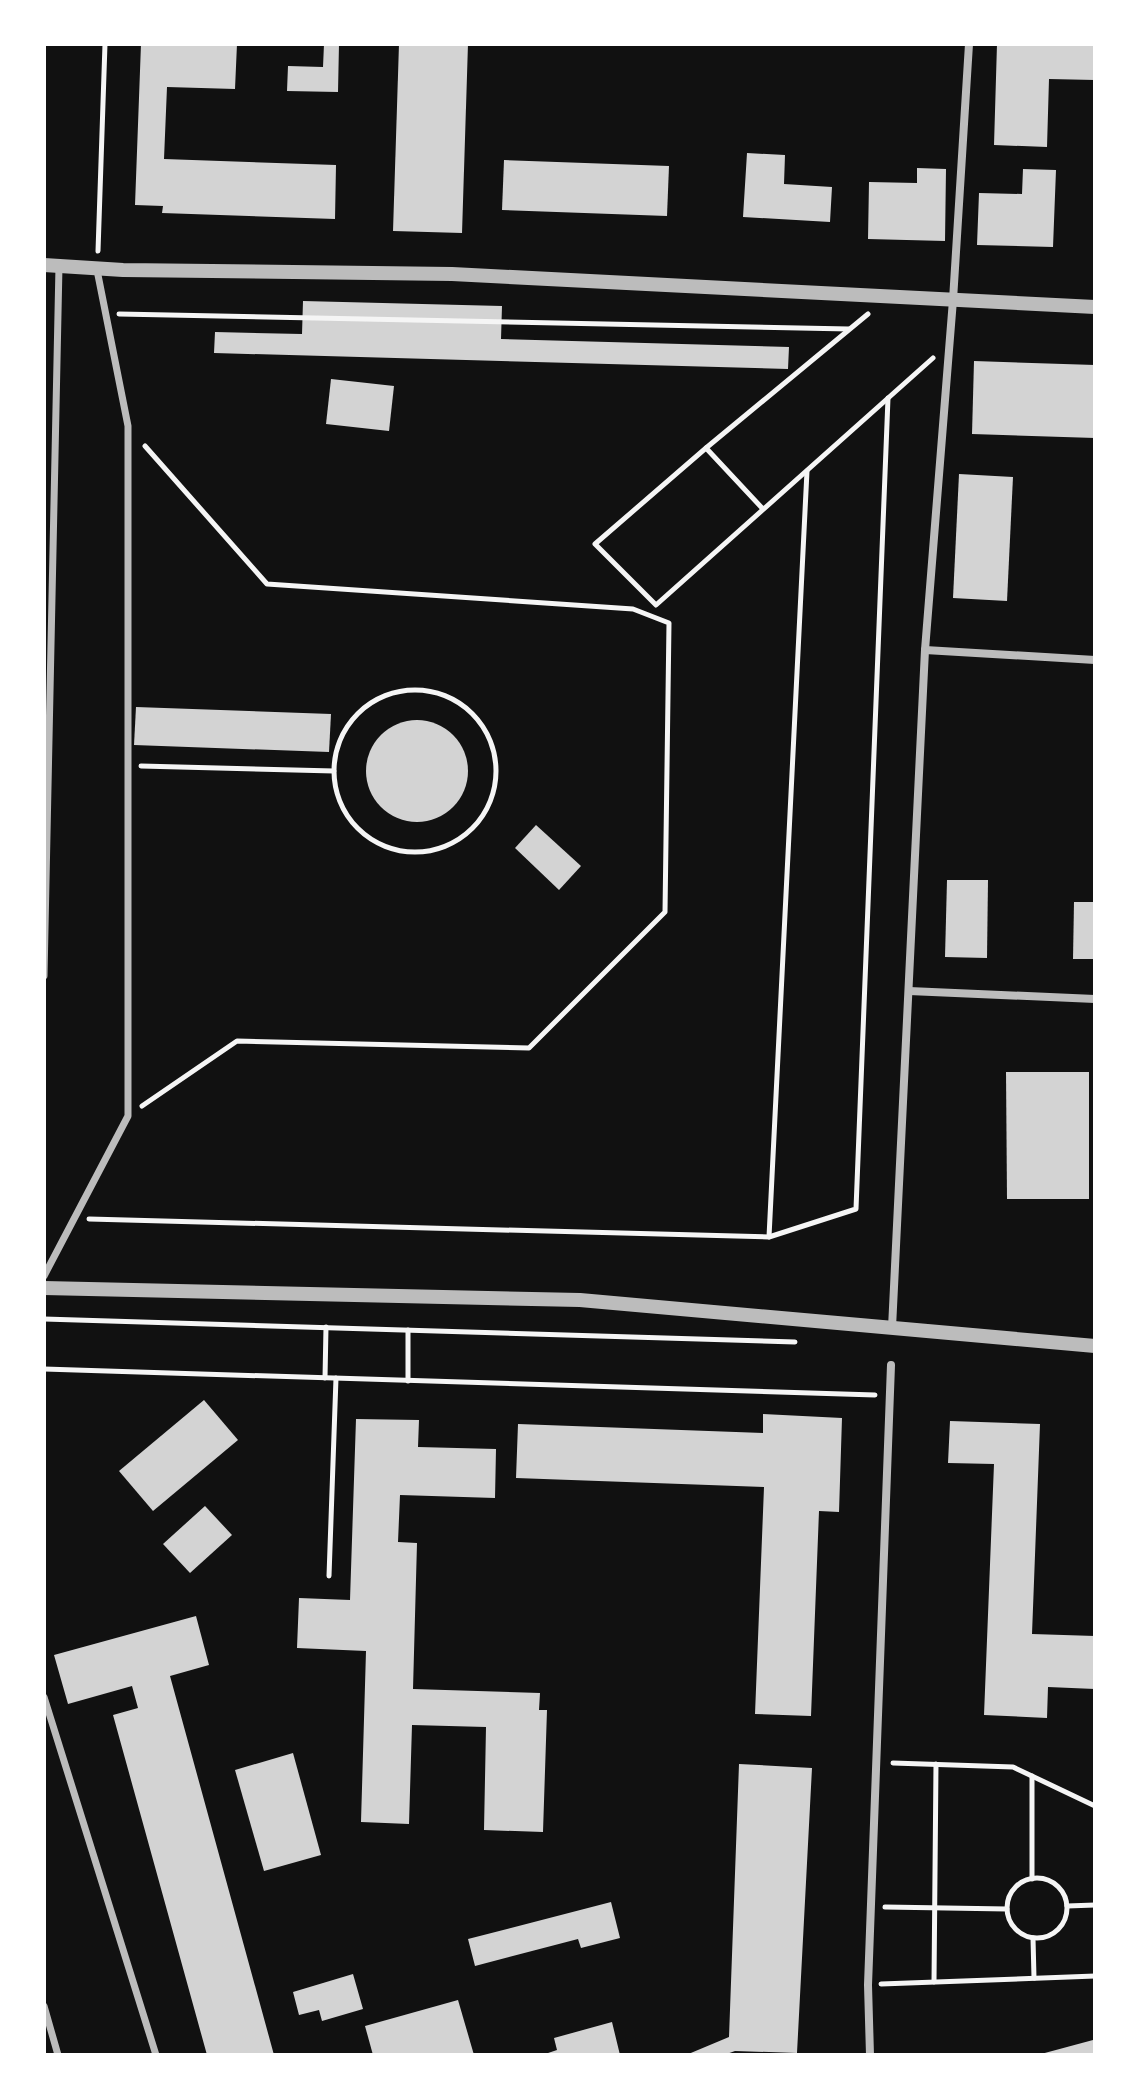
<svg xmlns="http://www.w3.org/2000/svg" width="1139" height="2099" viewBox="0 0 1139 2099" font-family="Mulish,sans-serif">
	<rect width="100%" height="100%" fill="#111"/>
	<g fill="#d3d3d3">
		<path d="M141,44H237L235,89L167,87L164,159L336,165L335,219L162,213L163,206L135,205Z"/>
		<path d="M324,44H339L338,92L287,91L288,66L323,67Z"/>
		<path d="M399,44H468L462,233L393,231Z"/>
		<path d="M997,44H1095V80L1049,79L1047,147L994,145Z"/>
		<path d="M747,153L785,155L784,184L832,187L830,222L743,217Z"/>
		<path d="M504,160L669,166L667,216L502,210Z"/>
		<path d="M917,168L946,169L945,241L868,239L869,182L917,183Z"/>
		<path d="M1023,169L1056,170L1053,247L977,245L979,193L1022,194Z"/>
		<path d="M303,301L502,306L501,339L789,347L788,369L214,353L215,332L302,334Z"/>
		<path d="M974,361L1095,365V438L972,434Z"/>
		<path d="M331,379L394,386L389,431L326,424Z"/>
		<path d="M959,474L1013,477L1007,601L953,598Z"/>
		<path d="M136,707L331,714L329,752L134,745Z"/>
		<circle cx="417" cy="771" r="51"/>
		<path d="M536,825L581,866L559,890L515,848Z"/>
		<path d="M947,880H988L987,958L945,957Z"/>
		<path d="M1074,902H1095V959H1073Z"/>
		<path d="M1006,1072H1089V1199H1007Z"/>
		<path d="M204,1400L238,1440L153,1511L119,1471Z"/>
		<path d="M763,1414L842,1418L839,1512L819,1511L811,1716L755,1714L764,1487L516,1478L518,1424L763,1433Z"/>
		<path d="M356,1419L419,1420L418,1447L496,1449L495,1498L400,1495L398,1542L417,1543L413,1689L540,1693L539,1710H547L543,1832L484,1830L486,1727L412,1725L409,1824L361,1822L366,1651L297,1648L299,1598L350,1600Z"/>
		<path d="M950,1421L1040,1424L1032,1634L1095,1636V1689L1048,1687L1047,1718L984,1715L994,1464L948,1463Z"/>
		<path d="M205,1506L232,1535L190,1573L163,1544Z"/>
		<path d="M196,1616L209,1665L170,1676L274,2055H207L113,1715L138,1708L132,1686L68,1704L54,1655Z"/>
		<path d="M293,1753L321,1855L264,1871L235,1770Z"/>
		<path d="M739,1764L812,1768L797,2053L735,2051L724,2055H686L729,2037Z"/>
		<path d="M611,1902L620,1938L581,1948L578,1939L475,1966L468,1939Z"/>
		<path d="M353,1974L363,2009L322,2021L319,2010L299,2015L293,1992Z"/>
		<path d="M458,2000L474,2055H373L365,2026Z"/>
		<path d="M612,2022L620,2055H542L557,2050L554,2038Z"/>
		<path d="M1093,2040L1095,2055H1041V2054Z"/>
	</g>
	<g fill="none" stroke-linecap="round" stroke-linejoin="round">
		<g stroke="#f5f5f5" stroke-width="5">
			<path d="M98,251L105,44"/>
			<path d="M119,314L849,329"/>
			<path d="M868,314L706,448L595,544L656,605L933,358"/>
			<path d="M706,448L763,509"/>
			<circle cx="415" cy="771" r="81"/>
			<path d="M141,766L334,771"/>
			<path d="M142,1106L237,1041L529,1048L665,912L669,623L633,609L267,584L145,446"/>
			<path d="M89,1219L769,1237L856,1209L888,398"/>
			<path d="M769,1237L807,471"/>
			<path d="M44,1319L795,1342"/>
			<path d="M44,1369L875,1395"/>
			<path d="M325,1378L326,1327"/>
			<path d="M408,1381V1330"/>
			<path d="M329,1576L336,1378"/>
			<path d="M893,1763L1013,1767L1095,1806"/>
			<circle cx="1037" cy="1908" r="30"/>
			<path d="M1032,1879V1776"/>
			<path d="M1067,1906L1095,1905"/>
			<path d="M885,1907L1007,1909"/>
			<path d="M1033,1938L1034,1978"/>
			<path d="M934,1982L936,1764"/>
			<path d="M881,1984L1095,1976"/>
		</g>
		<g stroke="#bcbcbc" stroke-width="7">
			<path d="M44,976L59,266"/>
			<path d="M44,1276L128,1116V426L97,270"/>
			<path d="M44,1697L156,2055"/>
			<path d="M44,2006L58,2055"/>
		</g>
		<g stroke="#bcbcbc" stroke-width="8">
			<path d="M925,650L1095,660"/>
			<path d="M909,991L1095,999"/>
			<path d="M892,1328L925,650L953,300L969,44"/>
			<path d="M870,2055L868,1985L891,1365"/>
		</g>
		<g stroke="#bcbcbc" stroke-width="14">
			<path d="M44,265L123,270L452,274L1095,307"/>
			<path d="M44,1288L580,1300L1095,1346"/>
		</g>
	</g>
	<rect width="1139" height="2099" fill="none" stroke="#ffffff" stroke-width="92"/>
</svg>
